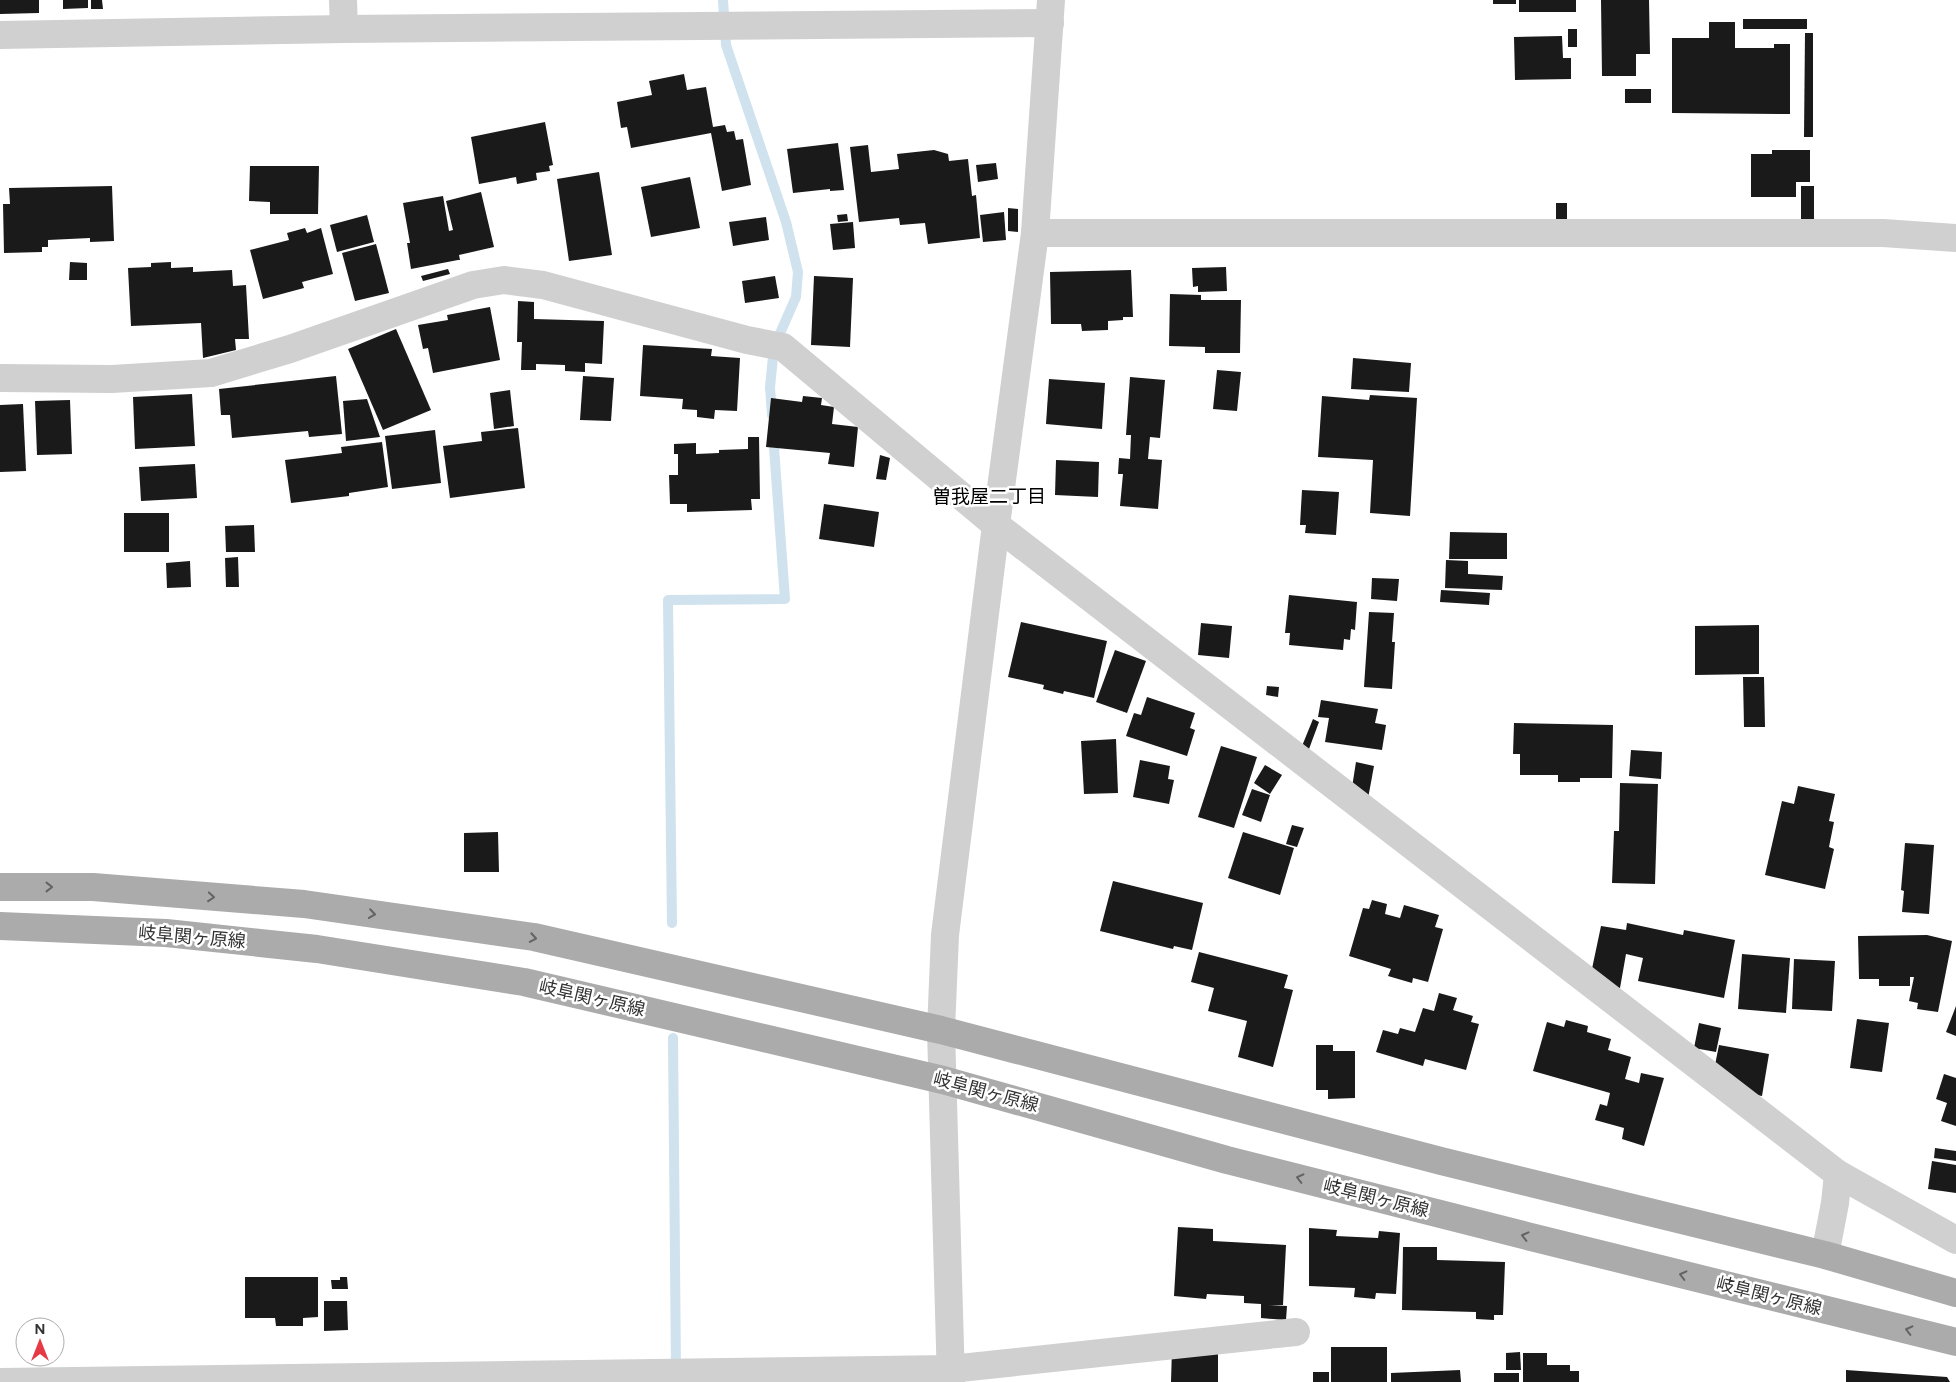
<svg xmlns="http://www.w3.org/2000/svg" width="1956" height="1382" viewBox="0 0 1956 1382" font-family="Figtree,'Noto Sans JP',sans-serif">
	<rect width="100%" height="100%" fill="#fff"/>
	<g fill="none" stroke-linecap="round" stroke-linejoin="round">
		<g stroke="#cfe2ee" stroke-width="10">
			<path d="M723,0L726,45L786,222L798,272L796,297L774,347L770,387L772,415"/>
			<path d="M672,923L668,600L785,599L773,434"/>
			<path d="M673,1038L676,1372"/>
		</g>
	</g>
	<g fill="#1a1a1a">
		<path d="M0,0H39V13L0,14Z"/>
		<path d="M63,0H88V8L63,9Z"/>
		<path d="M91,0H102L103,9H91Z"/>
		<rect x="1493" y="0" width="23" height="4"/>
		<rect x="1519" y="0" width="57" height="12"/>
		<path d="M1601,0H1649L1650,54H1636V76H1602Z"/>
		<rect x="1743" y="19" width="64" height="10"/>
		<path d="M1709,22H1735V48H1774V44H1790V114L1672,113V38H1709Z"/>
		<rect x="1568" y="29" width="9" height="18"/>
		<path d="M1805,33H1813V137H1804Z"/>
		<path d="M1562,36L1563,58H1571V79L1515,80L1514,37Z"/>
		<path d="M684,74L687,90L706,87L713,127L725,125L727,132L734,131L736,140L743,139L751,185L722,191L711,133L631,148L627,127L621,128L617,102L652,95L649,81Z"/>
		<rect x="1625" y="89" width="26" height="14"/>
		<path d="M545,122L553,165L549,166L550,171L536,173L537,180L517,184L516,177L479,184L471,137Z"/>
		<path d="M838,143L844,190L830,191V189L793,193L787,149Z"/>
		<path d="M868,145L871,172L899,169L897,154L934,150L948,154L949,161L968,159L972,196L976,195L980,238L928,244L925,223L900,225L899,218L859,222L850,147Z"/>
		<path d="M1772,150H1810V182H1796V197H1751V154H1772Z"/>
		<path d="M996,163L998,179L978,182L976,165Z"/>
		<path d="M250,166H319L318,214H270V202L249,201Z"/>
		<path d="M599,172L612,255L569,261L557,179Z"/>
		<path d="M690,177L700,228L651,237L641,187Z"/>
		<path d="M112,186L114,241L90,242V238L48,240V247H42V252L4,253L3,204H10L9,188Z"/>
		<rect x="1801" y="186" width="13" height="39"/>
		<path d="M481,192L494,247L459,255L460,260H458L411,269L407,243H410L403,203L443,196L449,231L453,230L446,201Z"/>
		<rect x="1556" y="203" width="11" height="25"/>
		<path d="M1008,208L1018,209V232L1008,231Z"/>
		<path d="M1004,212L1006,240L983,242L980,215Z"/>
		<path d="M847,214L848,221L838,222L837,215Z"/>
		<path d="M367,215L374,242L337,252L330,225Z"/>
		<path d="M766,217L769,240L733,246L729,222Z"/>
		<path d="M853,222L855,248L833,250L830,224Z"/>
		<path d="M305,228L307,233L321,228L333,274L302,282L304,288L263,299L250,250L289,240L287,233Z"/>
		<path d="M376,244L389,293L355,301L342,253Z"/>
		<path d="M70,262L87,263V280H69Z"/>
		<path d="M171,262V268L193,267V272L232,270L233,286L246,285L249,339H235L236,350L203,358L201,323L131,326L128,268L151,267V263Z"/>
		<path d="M1226,267L1227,291L1198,292V286L1193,287L1192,268Z"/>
		<path d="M448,269L450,274L423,281L421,276Z"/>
		<path d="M1131,270L1133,317H1123V320L1108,321V330L1082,331L1081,324H1051L1050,272Z"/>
		<path d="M775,276L779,298L745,303L742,281Z"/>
		<path d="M814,276L853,278L850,347L811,345Z"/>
		<path d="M1170,294L1201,295V300H1241L1240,353H1205V347L1169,346Z"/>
		<path d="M518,301L534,302V319L604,321L602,364L585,363V372L565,371V365L536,364V370H521L522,342H517Z"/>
		<path d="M490,307L500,360L433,373L428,348L423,349L418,325L448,320L447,315Z"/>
		<path d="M396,329L431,410L383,430L348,349Z"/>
		<path d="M643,345L712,349L711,356L740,358L737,411L715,410L714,419L697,417V410L682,409L683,399L640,396Z"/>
		<path d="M1353,358L1411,363L1409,392L1351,389Z"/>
		<path d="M1217,370L1241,372L1237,411L1213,409Z"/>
		<path d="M336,376L342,434L309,437L308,431L232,438L230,415H221L219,389Z"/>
		<path d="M583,376L614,378L611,421L580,420Z"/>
		<path d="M1130,377L1165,380L1160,438L1150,437L1148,459L1162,460L1158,509L1120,506L1123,474H1118L1119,458L1130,459L1131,435H1126Z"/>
		<path d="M1049,379L1105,383L1102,429L1046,424Z"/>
		<path d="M510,390L514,426L494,429L490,393Z"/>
		<path d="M192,394L195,446L135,449L133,397Z"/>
		<path d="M1370,395L1417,398L1410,516L1370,513L1373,460L1318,457L1322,396L1369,400Z"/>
		<path d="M803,396L822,398L821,405L834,407L832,424L858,427L854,467L828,464L830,453L766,447L771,398L802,402Z"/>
		<path d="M367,399L380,437L346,441L343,401Z"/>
		<path d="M70,400L72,454L37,455L35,401Z"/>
		<path d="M23,404L26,471L0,472V405Z"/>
		<path d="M518,428L525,488L450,498L443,446L482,441L481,432Z"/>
		<path d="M435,430L441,483L392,489L385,436Z"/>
		<path d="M748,437H759L760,499H751L752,510L687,512V504H670L669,475H678V454H674V444L696,443V454L719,453V450L748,449Z"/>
		<path d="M382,442L388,487L349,493V496L291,503L285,460L342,453L341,447Z"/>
		<path d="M880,455L890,458L886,480L876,479Z"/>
		<path d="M1056,460L1099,462L1098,497L1055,495Z"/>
		<path d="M195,464L197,498L141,501L139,467Z"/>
		<path d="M1302,490L1339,492L1336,535L1305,533L1306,525H1300Z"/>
		<path d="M824,504L879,512L874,547L819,539Z"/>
		<rect x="124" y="513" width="45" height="39"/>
		<path d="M254,525L255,552H226L225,526Z"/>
		<path d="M1450,532L1507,533V559H1449Z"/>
		<path d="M238,557L239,587H226L225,558Z"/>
		<path d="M1446,560L1468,561V574L1503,576L1502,590L1445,588Z"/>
		<path d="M190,561L191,587L167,588L166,563Z"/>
		<path d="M1372,578L1399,579L1397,601L1371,599Z"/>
		<path d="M1441,590L1490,593L1489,605L1440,602Z"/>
		<path d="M1289,595L1357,602L1355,630L1351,629L1350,640L1344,639L1343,650L1289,645L1290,633H1285Z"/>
		<path d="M1369,612L1394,613L1392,642H1395L1392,689L1364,687Z"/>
		<path d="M1021,622L1107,641L1094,698L1064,691L1063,694L1043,689L1044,685L1008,677Z"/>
		<path d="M1201,623L1232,626L1229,658L1198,655Z"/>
		<path d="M1759,625V674L1695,675V626Z"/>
		<path d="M1115,650L1146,661L1127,713L1096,702Z"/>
		<path d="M1743,677H1764L1765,727H1744Z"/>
		<path d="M1267,686L1279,687L1278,697L1266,695Z"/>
		<path d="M1147,697L1195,713L1190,728L1195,730L1187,756L1126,736L1134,713L1141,715Z"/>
		<path d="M1321,700L1378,709L1375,723L1386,725L1382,750L1325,742L1329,718L1318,717Z"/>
		<path d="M1313,719L1319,722L1309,749L1302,746Z"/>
		<path d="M1514,723L1613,725L1612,778H1580V782H1558V775H1520V754H1513Z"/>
		<path d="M1116,739L1118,793L1084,794L1081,741Z"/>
		<path d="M1221,746L1257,757L1234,828L1198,817Z"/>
		<path d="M1631,750L1662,752L1661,779L1629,776Z"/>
		<path d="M1140,760L1170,766L1168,779L1174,780L1169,804L1133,797Z"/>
		<path d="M1356,762L1374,766L1367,804L1350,800Z"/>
		<path d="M1265,765L1282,775L1270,794L1254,783Z"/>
		<path d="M1620,783L1658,784L1655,884L1612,883L1614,831H1619Z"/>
		<path d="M1798,786L1835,794L1829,821L1834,822L1829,847L1834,849L1825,889L1765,875L1782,801L1794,804Z"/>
		<path d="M1252,789L1270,795L1261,822L1242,815Z"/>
		<path d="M1292,825L1304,828L1297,847L1286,844Z"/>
		<path d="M498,832L499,872H464V833Z"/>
		<path d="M1243,832L1294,848L1280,895L1228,878Z"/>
		<path d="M1905,843L1934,845L1929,914L1902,912L1904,891L1901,890Z"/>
		<path d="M1113,881L1203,903L1192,950L1174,946L1173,949L1100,931Z"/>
		<path d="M1372,900L1387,904L1385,914L1400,918L1404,905L1439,915L1435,927L1443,929L1428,982L1413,978L1412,983L1388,976L1391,969L1349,956L1363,908L1369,909Z"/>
		<path d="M1627,923L1683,935L1684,930L1735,940L1724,998L1638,981L1643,958L1626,954L1620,988L1589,983L1601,926L1626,930Z"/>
		<path d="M1927,935L1952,941L1938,1012L1917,1009L1918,1003L1909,1001L1914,977H1910V986H1879V979H1859L1858,936Z"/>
		<path d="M1199,952L1288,975L1284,988L1293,990L1273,1067L1238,1057L1247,1021L1208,1011L1214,988L1191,982Z"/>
		<path d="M1742,954L1790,958L1786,1013L1738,1009Z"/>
		<path d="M1794,959L1835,961L1832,1011L1792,1009Z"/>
		<path d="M1439,993L1457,998L1453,1010L1473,1016L1471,1022L1479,1024L1466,1070L1425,1059L1423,1066L1376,1052L1383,1030L1398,1034L1400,1028L1415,1032L1423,1008L1434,1011Z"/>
		<path d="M1956,1006V1036L1946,1032Z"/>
		<path d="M1857,1019L1889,1023L1882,1072L1850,1068Z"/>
		<path d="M1566,1020L1588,1026L1587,1032L1611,1039L1608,1050L1631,1057L1625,1079L1639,1083L1641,1073L1664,1078L1644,1146L1622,1139L1624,1128L1595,1120L1600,1104L1607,1106L1610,1093L1533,1071L1547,1022L1564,1027Z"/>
		<path d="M1699,1023L1721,1028L1716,1052L1694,1048Z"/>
		<path d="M1316,1045H1333V1051H1355V1098L1328,1099V1090H1316Z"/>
		<path d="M1719,1045L1769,1054L1762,1096L1731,1090L1713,1075Z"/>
		<path d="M1944,1074L1956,1078V1126L1941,1121L1947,1103L1936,1099Z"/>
		<path d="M1935,1148L1956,1151V1161L1934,1158Z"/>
		<path d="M1932,1161L1956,1165V1193L1928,1189Z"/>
		<path d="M1178,1227L1213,1229V1241L1286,1245L1283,1305H1269L1287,1306L1286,1320L1261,1318V1304L1244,1303V1296L1207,1294L1206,1299L1174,1296Z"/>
		<path d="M1309,1228L1337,1230L1336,1236L1378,1238L1379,1231L1400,1233L1396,1294L1376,1293L1375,1299L1354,1297L1355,1288L1309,1286Z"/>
		<path d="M1403,1247H1437V1260L1505,1262L1503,1315H1494V1320L1476,1319V1312L1402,1310Z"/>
		<path d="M245,1277H318V1317L303,1318V1326H276L275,1318H245Z"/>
		<path d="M340,1277H347L348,1289H332L331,1280H340Z"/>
		<path d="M324,1301H347L348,1330L324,1331Z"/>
		<rect x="1331" y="1347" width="56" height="35"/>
		<path d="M1172,1348L1218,1349V1382H1171Z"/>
		<path d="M1520,1352L1521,1370H1506V1353Z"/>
		<path d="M1523,1353H1547V1365H1570V1371H1579V1382H1523Z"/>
		<path d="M1460,1370L1461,1382H1391V1373Z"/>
		<path d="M1846,1370L1947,1377L1950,1382H1846Z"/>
		<rect x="1313" y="1372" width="16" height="10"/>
		<rect x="1494" y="1373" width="25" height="9"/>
	</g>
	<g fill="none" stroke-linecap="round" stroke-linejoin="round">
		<g stroke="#d0d0d0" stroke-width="28">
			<path d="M343,0L344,29"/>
			<path d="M0,35L344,29L1050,23"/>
			<path d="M1035,233H1883L1956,238"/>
			<path d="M0,378L112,379L211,373L290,349L473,285L504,280L543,285L747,340L783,347L996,525L1838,1174L1835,1203L1825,1255"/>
			<path d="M1838,1174L1956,1240"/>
			<path d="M0,1382L951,1369L1296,1332"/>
			<path d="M951,1382L941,1030L945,935L996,525L1035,233L1051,0"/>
		</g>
		<g stroke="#ababab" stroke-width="28">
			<path d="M0,887H93L304,904L534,937L941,1030L1441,1161L1825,1255L1956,1293"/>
			<path d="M0,926L166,933L317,949L524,982L943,1080L1227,1160L1527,1236L1956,1342"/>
		</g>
	</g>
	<defs><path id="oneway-chevron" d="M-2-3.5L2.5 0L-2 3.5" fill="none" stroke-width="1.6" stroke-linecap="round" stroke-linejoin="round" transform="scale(1.25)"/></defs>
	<g stroke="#636363">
		<use href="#oneway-chevron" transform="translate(49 887)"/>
		<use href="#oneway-chevron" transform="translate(211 897) rotate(5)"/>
		<use href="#oneway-chevron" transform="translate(372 914) rotate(8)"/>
		<use href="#oneway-chevron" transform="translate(533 938) rotate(10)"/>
		<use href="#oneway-chevron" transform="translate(1300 1178) rotate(-166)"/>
		<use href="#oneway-chevron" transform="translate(1525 1236) rotate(-166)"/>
		<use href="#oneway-chevron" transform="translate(1683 1275) rotate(-166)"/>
		<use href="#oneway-chevron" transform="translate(1909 1330) rotate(-166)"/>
	</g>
	<g text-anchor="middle" stroke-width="5" stroke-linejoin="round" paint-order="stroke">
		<g font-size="18" fill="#333" stroke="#fff">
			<text transform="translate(192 937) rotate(5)" y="6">岐阜関ヶ原線</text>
			<text transform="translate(592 998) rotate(13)" y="6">岐阜関ヶ原線</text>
			<text transform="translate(986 1092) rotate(15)" y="6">岐阜関ヶ原線</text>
			<text transform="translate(1376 1198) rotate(14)" y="6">岐阜関ヶ原線</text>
			<text transform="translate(1769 1296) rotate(14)" y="6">岐阜関ヶ原線</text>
		</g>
		<g font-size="19" fill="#000" stroke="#fff">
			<text x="989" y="503">曽我屋二丁目</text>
		</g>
	</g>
	<g transform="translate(40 1342)"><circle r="24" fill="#ffffff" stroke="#adadad"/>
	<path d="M0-4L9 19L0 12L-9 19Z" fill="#e63946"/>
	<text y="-8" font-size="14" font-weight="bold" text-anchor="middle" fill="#333333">N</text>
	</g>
</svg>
